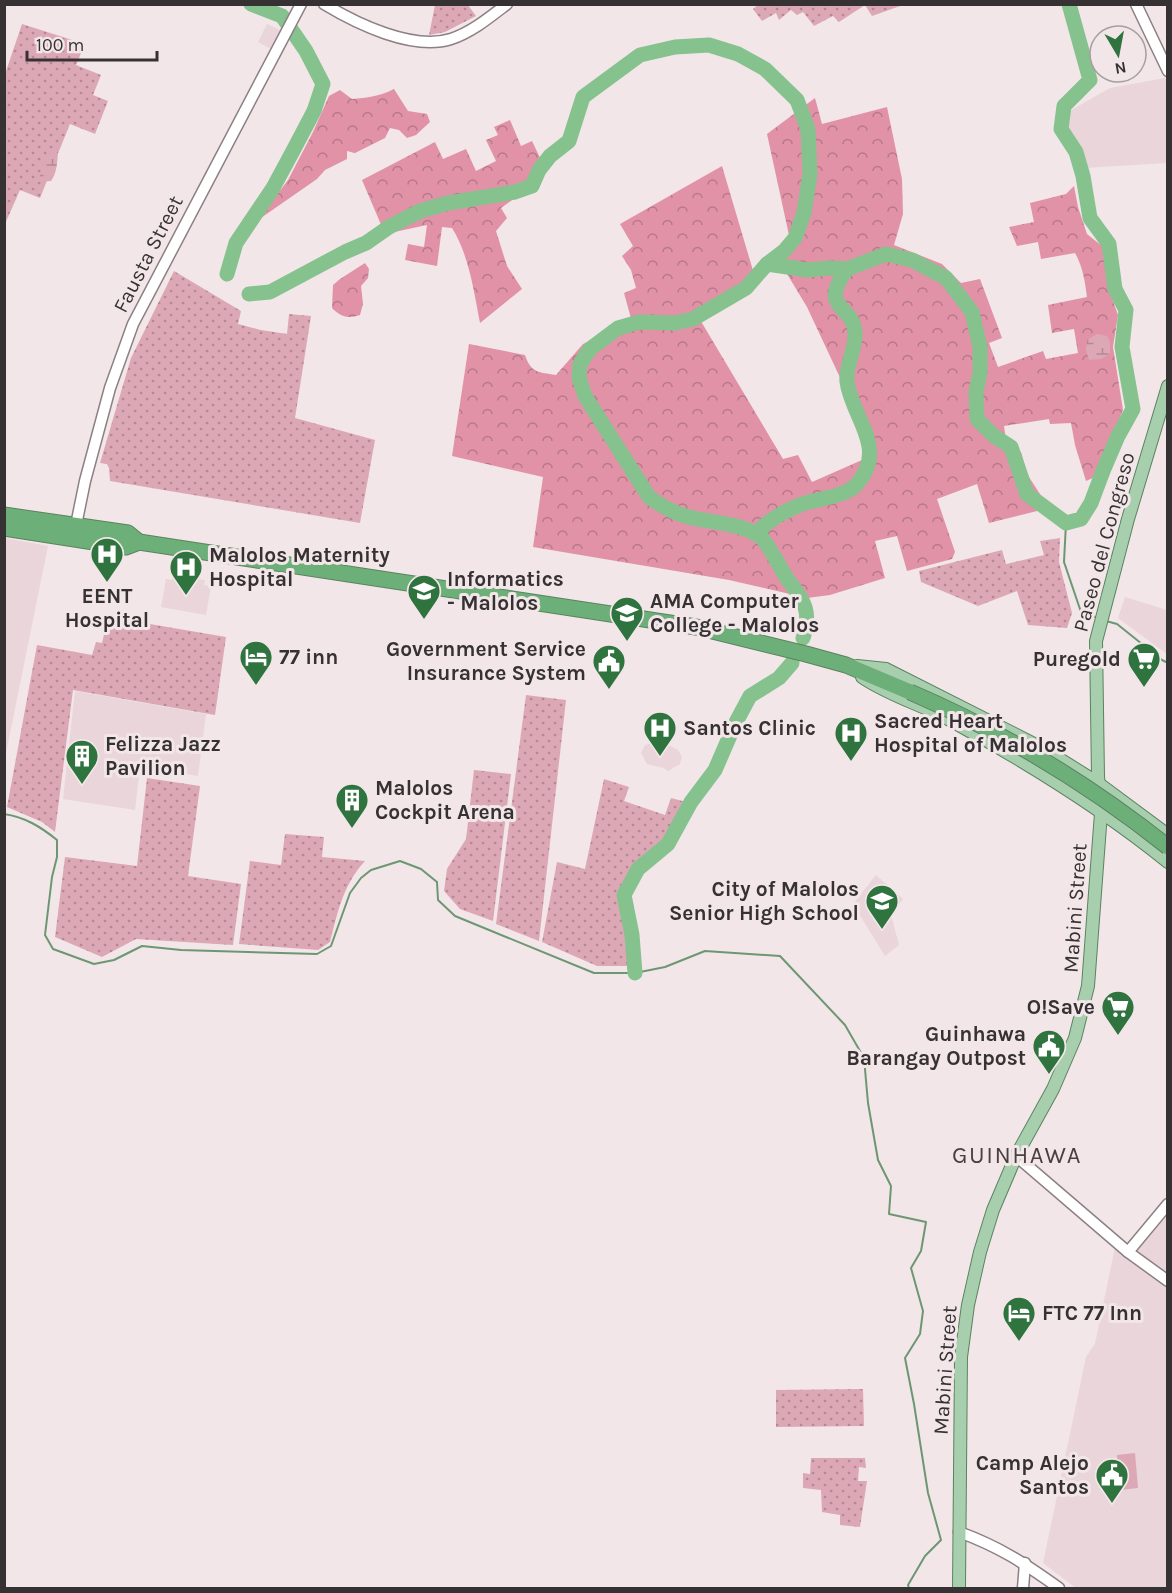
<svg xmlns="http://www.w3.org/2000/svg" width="1172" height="1593" viewBox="0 0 1172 1593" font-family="Karla,sans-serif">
	<defs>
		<pattern id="grass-dots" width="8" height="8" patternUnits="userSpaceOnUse" patternTransform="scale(1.5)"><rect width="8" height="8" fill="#dda8b5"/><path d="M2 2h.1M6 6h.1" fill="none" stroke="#b48994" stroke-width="1.8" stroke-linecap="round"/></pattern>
		<pattern id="forest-crowns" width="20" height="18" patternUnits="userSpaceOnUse" patternTransform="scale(1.5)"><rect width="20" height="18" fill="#e192a7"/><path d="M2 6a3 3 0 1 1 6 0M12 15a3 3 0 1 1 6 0" fill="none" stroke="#b77889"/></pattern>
		<pattern id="wetland-marsh" width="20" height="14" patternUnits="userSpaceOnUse" patternTransform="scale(1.5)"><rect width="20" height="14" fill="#dda8b5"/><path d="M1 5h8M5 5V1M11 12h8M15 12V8" fill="none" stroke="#b48994"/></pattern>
	</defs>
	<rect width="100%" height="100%" fill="#f2e6e8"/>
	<g fill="#e9d5da">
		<path d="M267,24L282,31L273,50L258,42Z"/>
		<path d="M1165,78L1168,84L1167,163L1084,168L1078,153L1065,129L1068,112L1110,88Z"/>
		<path d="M5,538L48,546L5,758L4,538Z"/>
		<path d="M173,575L181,577V581L195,583L196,579L205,580L204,585L211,586L206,615L161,607L166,579L172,580Z"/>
		<path d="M1125,597L1167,610V654L1118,618Z"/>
		<path d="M75,691L206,714L198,776L140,766L135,810L63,799Z"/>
		<path d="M661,741L678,750L682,757L680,764L668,771L664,768L647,764L641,753L645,745Z"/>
		<path d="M876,875L903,899L891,915L899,945L885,956L853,904Z"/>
		<path d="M1167,1211V1588H1076L1043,1563L1086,1357L1095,1344L1115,1247L1130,1260Z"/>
	</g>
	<g fill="url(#grass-dots)">
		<path d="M759,4H903V5L872,16L865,5L839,22L833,16L814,26L803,12L797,15L791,10L779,20L776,13L762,21L753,9Z"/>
		<path d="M433,5H468L476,16L445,32L429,35L435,5Z"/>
		<path d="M22,24L85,44L76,65L101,75L93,95L108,101L95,134L70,124L40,198L20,190L5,224V74Z"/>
		<path d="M174,271L241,311L238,324L261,330L287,334L289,314L311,316L295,418L375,440L360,523L110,481L109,468L107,464L100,463L131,358Z"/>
		<path d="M1060,538L1059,562L1072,613L1067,628L1028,625L1017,591L978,606L921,582L919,571L1002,550L1006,564L1044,555L1040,541Z"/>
		<path d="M107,622L143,629L144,623L226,637L215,715L73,690L55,832L42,822L7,807L37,645L92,655L96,642L102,643Z"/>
		<path d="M526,695L566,700L539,941L496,924Z"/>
		<path d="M474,770L511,774L493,921L460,909L444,891L447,869L466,839Z"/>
		<path d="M147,778L200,786L188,876L241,884L233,945L136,939L102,957L55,937L65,857L137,866Z"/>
		<path d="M604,779L629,787L624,801L665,815L671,798L686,802L665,842L636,867L620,895L629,936L628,966H597L542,942L557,862L585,869Z"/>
		<path d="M285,834L324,837L322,857L365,861C343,885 338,911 330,942L318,950L239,944L250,861L281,865Z"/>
		<path d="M863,1389L864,1426L776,1427V1390Z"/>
		<path d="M811,1458H865L866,1468L859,1467L858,1481H867L860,1527L840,1525V1515L822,1512L821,1490L803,1488V1473L810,1474Z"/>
	</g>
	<g fill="url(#forest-crowns)">
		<path d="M394,89L408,111L427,114L430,122L416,135L407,138L399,130L390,128L385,138L355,153L347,151V159L325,170L317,179L258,220L288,180L313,132L329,96L340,90L352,99C367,98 380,96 394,89Z"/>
		<path d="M815,98L822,124L887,107L902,179L903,214L894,245L942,264L961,283L980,279L1002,338L989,343L998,367L1043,351L1046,359L1078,353L1074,329L1052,333L1048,305L1087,297C1085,282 1083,267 1075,253L1041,259L1038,242L1017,246L1009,227L1034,222L1030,203L1066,194L1074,186L1078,207L1087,234L1102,246L1109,290L1118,315L1113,347L1123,410L1095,477L1086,481L1075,445L1071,423L1050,424L1049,419L1004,426L1008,454L1021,452L1027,474L1049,508L989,523L977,484L937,499L955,552L952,559L907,571L897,536L875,541L885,578L830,595L807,598L729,580L533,547L543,477L452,456L469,344L525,355C531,373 538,372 556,375L583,344L632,322L624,293L636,288L631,270L622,256L633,246L620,224L722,166L757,284L699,318L783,459L798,455L812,482L862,460L864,448L861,430L844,386L807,307L778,259L792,249L767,134Z"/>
		<path d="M510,120L521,146L532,141L542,162L531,184L519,195L501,208L507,218L496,231L507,266L522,289L480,323C474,292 469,255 452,228L442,227L437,266L405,260L408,244L424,247L427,225L385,234L362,180L435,142L443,159L466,149L476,171L496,161L486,140L498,135L494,127Z"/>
		<path d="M365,263L369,269L368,278L361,286L363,304L360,315C348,319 341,317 332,308L333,285L340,279Z"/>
	</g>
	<g fill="url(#wetland-marsh)">
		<path d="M49,148L58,153C57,163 57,173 51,181L38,182Z"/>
		<path d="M1097,334L1107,336L1110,342V354L1101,359L1089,360L1086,350L1087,340Z"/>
	</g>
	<path fill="#dda8b5" d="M1135,1453L1138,1488L1120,1490L1117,1455Z"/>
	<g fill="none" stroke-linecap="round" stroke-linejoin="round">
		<g stroke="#6d9773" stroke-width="2">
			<path d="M1066,523L1064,562L1081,612L1098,618"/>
			<path d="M1106,621L1117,624L1162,660L1168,663"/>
			<path d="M4,814C25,817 41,827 57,840V857L52,877L45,935L53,949L94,964L114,960L142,946L181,950L317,954L331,946L350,893L361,878L371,870L400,861L421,869L437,882L438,900L455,916L594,973H635L665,967L705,951L780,956L845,1025L864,1058L868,1103L878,1160L891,1186L889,1214L926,1222L921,1251L911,1268L923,1311L920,1334L905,1358L914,1404L928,1493L941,1540L925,1556L908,1585L909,1588"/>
		</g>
		<g stroke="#85c28e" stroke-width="15">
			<path d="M767,264L746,288L693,319L675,323L639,322L618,328L590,349L580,364L579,378L585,396L649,497C660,505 672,512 685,516C709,523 740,522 761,537C768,543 781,570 788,580C804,601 812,611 803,638"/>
			<path d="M227,274L236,243L273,188L294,149L314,111L323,84L306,51L282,16L251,4"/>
			<path d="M249,294L270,292L345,252L366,243L389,227L420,211L448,203L515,192L532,186L539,170L550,156L569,141L583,97L640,55L675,47L709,45L738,54L765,69L797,100L808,129L810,174L804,213L795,238L784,251L767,264L808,270L829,268L847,269L886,254L912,260L946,278L972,312L980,347V373L976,392L977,419L994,436L1011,447L1027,494L1066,523L1081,519L1091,503L1103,471L1118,436L1133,409L1122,347L1126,310L1115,289L1109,244L1090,218L1083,176L1076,152L1061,129L1064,106L1090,80L1069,4"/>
			<path d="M755,534C770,519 785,510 805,503C819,499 846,496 856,485C889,449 852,418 847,382C845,366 856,350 855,333C854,303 817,311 847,269"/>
			<path d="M635,973L632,935L624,895L638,869L668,844L691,802L715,770L735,724L750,696L779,678L792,663"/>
		</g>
		<defs>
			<g id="minor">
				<path d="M324,4C357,24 413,51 451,39C472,32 490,17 507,4"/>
				<path d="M1136,4L1168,71"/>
				<path d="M75,530L85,481L110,388L133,324L301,4"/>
				<path d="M1016,1156L1128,1252L1168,1281"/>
				<path d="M1128,1252L1168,1204"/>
				<path d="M959,1532C1000,1547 1024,1563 1059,1588"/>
				<path d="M1023,1588L1025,1563"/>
			</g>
			<g id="major">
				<path d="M857,666L886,669L1042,748L1098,783L1168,835"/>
				<path d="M862,677C888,695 920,704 948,719C1025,761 1100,807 1168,862"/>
				<path d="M959,1588L961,1357L968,1305L980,1252L993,1210L1016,1156L1053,1089L1075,1038L1088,986L1101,813L1098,776L1096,641L1128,519L1168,386"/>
			</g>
			<g id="highway">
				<path d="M4,515L128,533L139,542"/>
				<path d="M4,528L126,547L139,542L696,627L806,654L846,665L910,692"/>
			</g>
		</defs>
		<use href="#minor" stroke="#8b8083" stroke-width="13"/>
		<use href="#major" stroke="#5a8360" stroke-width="14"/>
		<use href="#highway" stroke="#5a8360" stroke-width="17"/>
		<use href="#minor" stroke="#fff" stroke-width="10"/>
		<use href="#major" stroke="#a7cfae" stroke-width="12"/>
		<use href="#highway" stroke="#6daf78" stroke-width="15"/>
		<defs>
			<path id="highway-bridge" d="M910,692C1003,732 1089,784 1168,847"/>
		</defs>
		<use href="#highway-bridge" stroke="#5a8360" stroke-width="17" stroke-linecap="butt"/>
		<use href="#highway-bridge" stroke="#6daf78" stroke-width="15"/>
	</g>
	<defs>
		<symbol id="hospital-pin" viewBox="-11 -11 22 30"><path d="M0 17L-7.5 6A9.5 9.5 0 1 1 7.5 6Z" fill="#2f733e" stroke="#f2e6e8"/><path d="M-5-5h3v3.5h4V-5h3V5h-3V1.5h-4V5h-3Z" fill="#fff"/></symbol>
		<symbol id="school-pin" viewBox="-11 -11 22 30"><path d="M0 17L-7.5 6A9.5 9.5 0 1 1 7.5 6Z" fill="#2f733e" stroke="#f2e6e8"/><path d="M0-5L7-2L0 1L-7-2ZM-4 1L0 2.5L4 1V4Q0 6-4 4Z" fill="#fff"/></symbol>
		<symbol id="university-pin" viewBox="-11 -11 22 30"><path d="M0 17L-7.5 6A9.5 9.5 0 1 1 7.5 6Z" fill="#2f733e" stroke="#f2e6e8"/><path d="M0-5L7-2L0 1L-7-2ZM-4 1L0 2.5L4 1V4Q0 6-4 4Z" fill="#fff"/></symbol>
		<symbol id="hotel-pin" viewBox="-11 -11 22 30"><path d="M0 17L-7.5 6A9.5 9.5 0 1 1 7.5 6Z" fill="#2f733e" stroke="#f2e6e8"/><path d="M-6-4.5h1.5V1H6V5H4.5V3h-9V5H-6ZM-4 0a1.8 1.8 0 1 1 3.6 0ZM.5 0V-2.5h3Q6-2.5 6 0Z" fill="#fff"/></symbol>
		<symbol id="supermarket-pin" viewBox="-11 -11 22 30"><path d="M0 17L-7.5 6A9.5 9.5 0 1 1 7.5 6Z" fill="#2f733e" stroke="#f2e6e8"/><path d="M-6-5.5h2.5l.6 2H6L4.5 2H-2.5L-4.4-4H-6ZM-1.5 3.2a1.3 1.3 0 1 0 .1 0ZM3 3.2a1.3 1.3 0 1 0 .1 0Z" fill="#fff"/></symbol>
		<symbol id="civic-pin" viewBox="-11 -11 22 30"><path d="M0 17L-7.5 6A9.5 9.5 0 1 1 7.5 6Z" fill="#2f733e" stroke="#f2e6e8"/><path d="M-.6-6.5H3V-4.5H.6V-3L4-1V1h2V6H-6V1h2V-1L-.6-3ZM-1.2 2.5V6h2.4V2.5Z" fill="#fff"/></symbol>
		<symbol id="building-pin" viewBox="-11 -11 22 30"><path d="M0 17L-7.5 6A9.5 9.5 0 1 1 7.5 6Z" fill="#2f733e" stroke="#f2e6e8"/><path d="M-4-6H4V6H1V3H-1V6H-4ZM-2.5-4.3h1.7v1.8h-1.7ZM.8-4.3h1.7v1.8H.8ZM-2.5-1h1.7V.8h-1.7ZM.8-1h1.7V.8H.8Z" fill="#fff"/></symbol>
	</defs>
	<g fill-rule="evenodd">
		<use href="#hospital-pin" x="88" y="535" width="38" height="52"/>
		<use href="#hospital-pin" x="167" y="548" width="38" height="52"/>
		<use href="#school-pin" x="405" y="572" width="38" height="52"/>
		<use href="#university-pin" x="608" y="594" width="38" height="52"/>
		<use href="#hotel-pin" x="237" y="638" width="38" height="52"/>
		<use href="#supermarket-pin" x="1125" y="640" width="38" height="52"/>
		<use href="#civic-pin" x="590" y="642" width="38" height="52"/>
		<use href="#hospital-pin" x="641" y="709" width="38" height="52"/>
		<use href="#hospital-pin" x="832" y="714" width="38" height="52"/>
		<use href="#building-pin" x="63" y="737" width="38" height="52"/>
		<use href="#building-pin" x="333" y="781" width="38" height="52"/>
		<use href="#school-pin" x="863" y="882" width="38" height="52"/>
		<use href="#supermarket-pin" x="1099" y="988" width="38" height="52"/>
		<use href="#civic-pin" x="1030" y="1027" width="38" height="52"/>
		<use href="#hotel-pin" x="1000" y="1294" width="38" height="52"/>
		<use href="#civic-pin" x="1093" y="1456" width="38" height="52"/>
	</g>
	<g text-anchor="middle" stroke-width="6" stroke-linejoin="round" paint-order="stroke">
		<g font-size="21" fill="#363233" stroke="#f2e6e8">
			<text transform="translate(148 254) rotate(-63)" y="7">Fausta Street</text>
			<text transform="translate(1104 542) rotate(-75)" y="7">Paseo del Congreso</text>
			<text transform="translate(1075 908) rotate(-86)" y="7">Mabini Street</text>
			<text transform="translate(945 1370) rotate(-86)" y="7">Mabini Street</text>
		</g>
		<g font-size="21" font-weight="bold" fill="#363233" stroke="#f2e6e8" text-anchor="start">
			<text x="209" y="562">Malolos Maternity<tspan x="209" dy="24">Hospital</tspan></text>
			<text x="447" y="586">Informatics<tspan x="447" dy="24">- Malolos</tspan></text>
			<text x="107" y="603" text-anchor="middle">EENT<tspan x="107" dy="24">Hospital</tspan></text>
			<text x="650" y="608">AMA Computer<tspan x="650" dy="24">College - Malolos</tspan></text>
			<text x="586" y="656" text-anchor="end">Government Service<tspan x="586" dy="24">Insurance System</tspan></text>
			<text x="279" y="664">77 inn</text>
			<text x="1121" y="666" text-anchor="end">Puregold</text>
			<text x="874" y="728">Sacred Heart<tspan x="874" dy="24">Hospital of Malolos</tspan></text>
			<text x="683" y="735">Santos Clinic</text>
			<text x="105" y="751">Felizza Jazz<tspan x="105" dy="24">Pavilion</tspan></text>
			<text x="375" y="795">Malolos<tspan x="375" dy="24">Cockpit Arena</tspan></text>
			<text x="859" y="896" text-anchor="end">City of Malolos<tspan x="859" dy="24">Senior High School</tspan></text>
			<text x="1095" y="1014" text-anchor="end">O!Save</text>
			<text x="1026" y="1041" text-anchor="end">Guinhawa<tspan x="1026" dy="24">Barangay Outpost</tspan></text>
			<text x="1042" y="1320">FTC 77 Inn</text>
			<text x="1089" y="1470" text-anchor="end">Camp Alejo<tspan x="1089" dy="24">Santos</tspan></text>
		</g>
		<g font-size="24" letter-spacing="1.5" fill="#4a4042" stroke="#f2e6e8">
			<text x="1017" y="1163">GUINHAWA</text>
		</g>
	</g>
	<rect width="1172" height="1593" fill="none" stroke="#363233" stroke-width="12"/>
	<g transform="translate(1118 54) rotate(170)"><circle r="28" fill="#f2e6e8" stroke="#a79ea0" stroke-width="1.5"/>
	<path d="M0-4.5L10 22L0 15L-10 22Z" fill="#2f733e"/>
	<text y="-9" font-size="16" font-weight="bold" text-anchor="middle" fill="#363233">N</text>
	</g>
	<path d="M27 51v9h130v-9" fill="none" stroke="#363233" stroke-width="3"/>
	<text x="36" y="51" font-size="18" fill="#363233" stroke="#f2e6e8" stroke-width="4.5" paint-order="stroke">100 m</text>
</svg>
